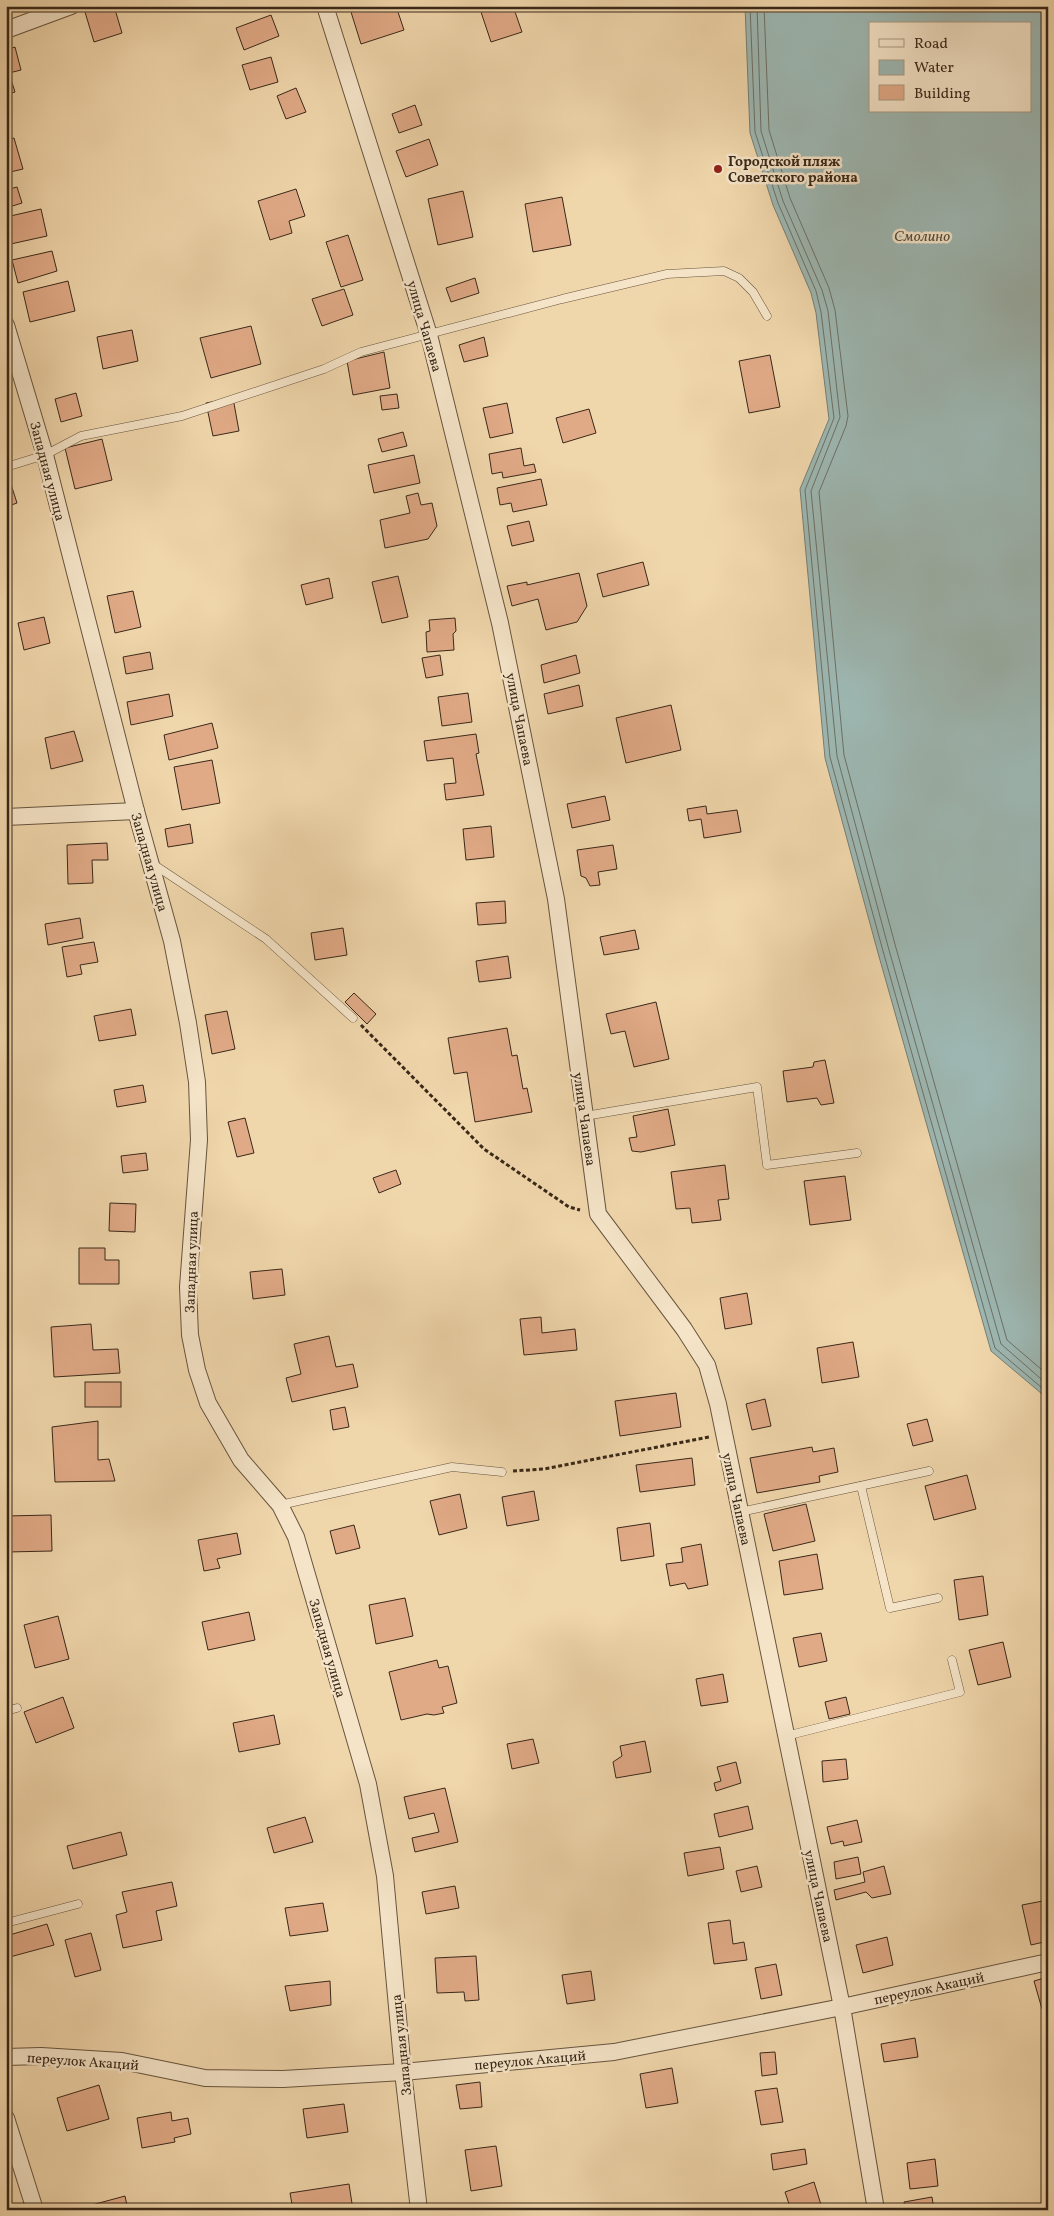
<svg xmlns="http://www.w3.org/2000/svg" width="1054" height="2216" viewBox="0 0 1054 2216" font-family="Vollkorn,serif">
	<rect width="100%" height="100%" fill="#f0d6ab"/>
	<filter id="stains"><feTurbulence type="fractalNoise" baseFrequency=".004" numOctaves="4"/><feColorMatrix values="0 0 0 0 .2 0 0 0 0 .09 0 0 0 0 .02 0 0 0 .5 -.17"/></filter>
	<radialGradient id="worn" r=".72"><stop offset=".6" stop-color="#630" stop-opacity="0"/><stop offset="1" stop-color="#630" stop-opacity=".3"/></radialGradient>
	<path fill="#9db7b2" stroke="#757e75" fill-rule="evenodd" d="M745,6H1048V1399L991,1351L878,953L825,758L800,489L829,419L816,313L811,293L773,205L750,133ZM870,24H1030V111H870Z"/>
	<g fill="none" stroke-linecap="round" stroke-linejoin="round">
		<g stroke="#6b7066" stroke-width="1">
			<path d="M750,6L755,132L778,203L816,291L821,312L834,418L805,490L830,757L883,951L995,1348L1048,1393"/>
			<path d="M757,6L761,131L783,201L822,290L828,311L840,417L811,491L837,756L889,950L1001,1344L1048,1385"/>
			<path d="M764,6L769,130L790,198L829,288L835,310L848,416L846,426L819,492L844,755L896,948L1007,1340L1048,1375"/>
		</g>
	</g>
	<g fill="#e1aa87" stroke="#392819">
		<path d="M102,6H114L122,33L94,42L85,12Z"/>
		<path d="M370,6H396L404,30L361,44L351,12Z"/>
		<path d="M479,6H513L522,32L491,42Z"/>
		<path d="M271,15L279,36L244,50L236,28Z"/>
		<path d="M15,47L21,70L9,73L15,92L6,95V50Z"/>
		<path d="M271,57L278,82L250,90L242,65Z"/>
		<path d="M296,88L306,112L286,119L277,96Z"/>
		<path d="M415,105L422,125L399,133L392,114Z"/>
		<path d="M14,138L23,169L6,173V140Z"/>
		<path d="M429,139L438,165L406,177L396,151Z"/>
		<path d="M17,187L22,203L6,208V190Z"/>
		<path d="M296,189L305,216L289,221L292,233L270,240L258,201Z"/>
		<path d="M463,191L473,237L438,245L428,199Z"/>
		<path d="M562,197L571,245L533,252L525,204Z"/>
		<path d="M41,209L47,236L6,245V217Z"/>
		<path d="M348,235L363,280L341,287L326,242Z"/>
		<path d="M52,251L57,271L18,283L12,260Z"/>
		<path d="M475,278L479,293L451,302L446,288Z"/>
		<path d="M68,281L75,311L30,322L23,292Z"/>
		<path d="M344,289L353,315L322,326L312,299Z"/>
		<path d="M251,326L261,364L211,378L200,338Z"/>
		<path d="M132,330L138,361L103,369L97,337Z"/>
		<path d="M484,337L488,356L464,362L459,345Z"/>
		<path d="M384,352L390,388L353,395L347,361Z"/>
		<path d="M770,355L780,407L749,413L739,361Z"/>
		<path d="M76,393L82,416L61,422L55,399Z"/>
		<path d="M397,394L399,408L382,410L380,396Z"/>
		<path d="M233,398L239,431L213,436L206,403Z"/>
		<path d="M507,403L513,433L490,438L483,408Z"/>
		<path d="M589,409L596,433L563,443L556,418Z"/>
		<path d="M403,432L407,446L382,452L378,439Z"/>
		<path d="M102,439L112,480L75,489L65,448Z"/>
		<path d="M521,448L524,466L534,464L536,472L503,478L502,472L492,474L489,454Z"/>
		<path d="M414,455L420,483L374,493L368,465Z"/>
		<path d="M8,475L17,503L6,507V476Z"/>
		<path d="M541,479L547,505L513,512L511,503L500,505L497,488Z"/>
		<path d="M418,493L421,505L432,503L437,526L428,539L385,548L380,520L410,513L406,496Z"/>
		<path d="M529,521L534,541L512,546L507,526Z"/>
		<path d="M643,562L649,585L603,597L597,574Z"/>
		<path d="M579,573L587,606L577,622L546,630L538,599L512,606L507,586L527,582V585Z"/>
		<path d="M398,576L408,617L382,623L372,582Z"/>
		<path d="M329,578L333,598L306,605L301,585Z"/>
		<path d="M133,591L141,627L115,633L107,596Z"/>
		<path d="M44,617L50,643L24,650L18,623Z"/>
		<path d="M455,618L456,631L453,634L454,650L427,652L426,632L430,631L429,620Z"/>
		<path d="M150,652L153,669L126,674L123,657Z"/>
		<path d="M440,655L443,675L426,678L422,658Z"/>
		<path d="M576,655L580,673L544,683L541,665Z"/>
		<path d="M579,685L583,706L548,714L544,694Z"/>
		<path d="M468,693L472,722L442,726L438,697Z"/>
		<path d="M169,694L173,716L131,725L127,702Z"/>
		<path d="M671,705L681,750L626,763L616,718Z"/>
		<path d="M212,723L218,748L169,760L164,735Z"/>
		<path d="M74,731L83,761L51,769L45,738Z"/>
		<path d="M476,734L479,753L476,754L484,795L446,800L444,784L456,783L453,758L427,761L424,741Z"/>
		<path d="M212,760L220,803L182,810L174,767Z"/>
		<path d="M605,796L610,820L572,828L567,804Z"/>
		<path d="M706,806L707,814L737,810L741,832L704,838L701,819L689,821L687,809Z"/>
		<path d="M190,824L193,843L168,847L165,829Z"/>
		<path d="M491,826L494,857L466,860L463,829Z"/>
		<path d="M107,843L108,860H92L93,883L68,884L67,845Z"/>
		<path d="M613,845L617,869L598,872L600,885L590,886L586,878L581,876L577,850Z"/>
		<path d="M505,901L506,923L478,925L476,903Z"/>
		<path d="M80,918L83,938L48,945L45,924Z"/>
		<path d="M343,928L347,955L315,960L311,933Z"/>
		<path d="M635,930L639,949L604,955L600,937Z"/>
		<path d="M94,942L98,962L80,965L82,974L67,977L62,947Z"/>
		<path d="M508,956L511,978L479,982L476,961Z"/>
		<path d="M354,993L376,1014L367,1024L345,1002Z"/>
		<path d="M656,1002L669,1059L634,1067L625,1031L611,1034L606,1014Z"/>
		<path d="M131,1009L136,1035L99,1041L94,1016Z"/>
		<path d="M227,1011L235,1049L212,1054L205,1015Z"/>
		<path d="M507,1028L512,1056L517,1055L523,1089L527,1088L532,1112L475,1122L467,1072L454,1074L448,1038Z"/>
		<path d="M825,1060L834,1103L821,1105L817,1098L787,1102L783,1071L813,1067L814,1062Z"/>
		<path d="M143,1085L146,1102L117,1107L114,1090Z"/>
		<path d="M668,1109L675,1145L641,1152L632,1151L629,1138L637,1137L633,1116Z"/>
		<path d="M245,1118L254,1153L237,1157L228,1122Z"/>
		<path d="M146,1153L148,1170L123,1173L121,1156Z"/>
		<path d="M725,1165L729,1199L718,1200L721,1220L692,1223L690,1208L676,1209L671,1172Z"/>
		<path d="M396,1170L401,1184L379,1193L373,1178Z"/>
		<path d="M845,1176L851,1220L810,1225L804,1181Z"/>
		<path d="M110,1203L136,1204L135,1232L109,1231Z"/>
		<path d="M79,1248H105V1260H119V1284H79Z"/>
		<path d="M282,1269L285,1295L253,1299L250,1272Z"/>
		<path d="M747,1293L752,1324L725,1329L720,1298Z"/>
		<path d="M541,1317L542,1333L575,1329L577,1350L524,1355L520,1319Z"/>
		<path d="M91,1324L93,1350L118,1349L120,1373L54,1377L51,1327Z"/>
		<path d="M329,1336L336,1367L353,1364L358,1387L292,1402L286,1378L301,1374L294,1344Z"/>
		<path d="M853,1342L859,1377L822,1383L817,1348Z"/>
		<rect x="85" y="1382" width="36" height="25"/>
		<path d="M676,1393L681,1427L620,1436L615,1401Z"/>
		<path d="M765,1399L771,1426L752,1430L746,1404Z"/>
		<path d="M345,1407L349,1427L333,1430L330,1410Z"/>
		<path d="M927,1419L933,1441L913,1446L907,1424Z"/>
		<path d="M98,1421V1460L109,1459L115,1481L55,1482L52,1427Z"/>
		<path d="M812,1447L813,1452L834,1448L838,1472L819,1476L820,1482L757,1493L750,1458Z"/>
		<path d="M692,1458L695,1485L640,1492L636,1465Z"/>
		<path d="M967,1475L976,1509L934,1520L925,1486Z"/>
		<path d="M534,1491L539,1520L507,1526L502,1497Z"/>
		<path d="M460,1494L467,1528L439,1535L430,1501Z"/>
		<path d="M806,1504L815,1541L773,1551L764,1514Z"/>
		<path d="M51,1515L52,1551L7,1552L6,1516Z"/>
		<path d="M650,1523L654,1556L621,1561L617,1528Z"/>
		<path d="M354,1525L360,1548L336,1554L330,1531Z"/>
		<path d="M237,1533L241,1554L217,1559L220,1568L204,1571L198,1540Z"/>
		<path d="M701,1544L708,1585L688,1589L685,1583L670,1586L666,1564L683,1562L681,1548Z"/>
		<path d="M817,1554L823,1589L784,1595L779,1561Z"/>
		<path d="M983,1576L988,1615L959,1620L954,1580Z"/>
		<path d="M405,1598L413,1636L376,1644L369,1605Z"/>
		<path d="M249,1612L255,1640L208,1650L202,1622Z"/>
		<path d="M58,1616L69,1659L35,1668L24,1625Z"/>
		<path d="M821,1633L827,1661L799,1667L793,1638Z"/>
		<path d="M1003,1642L1011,1677L978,1685L969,1650Z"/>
		<path d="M437,1660L439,1668L448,1666L457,1703L442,1707L444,1713L434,1715L427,1714L401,1720L389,1672Z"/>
		<path d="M723,1674L728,1702L701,1706L696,1679Z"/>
		<path d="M63,1697L74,1728L36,1743L24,1712Z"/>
		<path d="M846,1697L850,1714L829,1719L825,1702Z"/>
		<path d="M274,1715L280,1744L239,1752L233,1723Z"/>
		<path d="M533,1739L539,1763L512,1769L507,1744Z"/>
		<path d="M645,1741L651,1772L616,1778L613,1762L622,1756L620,1746Z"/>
		<path d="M846,1759L848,1779L823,1782L822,1761Z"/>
		<path d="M736,1762L741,1783L716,1791L714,1783L721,1781L717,1767Z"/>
		<path d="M445,1788L458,1842L415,1852L412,1838L439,1832L434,1813L409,1819L404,1797Z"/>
		<path d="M748,1806L753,1829L719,1837L714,1814Z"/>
		<path d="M305,1817L313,1842L274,1853L267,1828Z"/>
		<path d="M857,1820L862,1842L844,1846L843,1841L831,1844L827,1827Z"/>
		<path d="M121,1832L127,1855L73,1869L67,1846Z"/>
		<path d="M720,1847L724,1869L688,1876L684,1853Z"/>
		<path d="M858,1857L861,1874L836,1879L834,1862Z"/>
		<path d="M757,1866L762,1887L741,1892L736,1871Z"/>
		<path d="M884,1866L891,1894L872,1898L866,1892L836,1900L834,1890L865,1882L863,1872Z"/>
		<path d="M172,1882L177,1906L156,1911L162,1940L123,1948L116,1915L127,1912L122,1892Z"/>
		<path d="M455,1886L459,1908L426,1914L422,1892Z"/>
		<path d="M1048,1900V1941L1031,1945L1022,1905Z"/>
		<path d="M323,1903L328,1931L290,1936L285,1908Z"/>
		<path d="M730,1920L733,1944L744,1942L747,1960L714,1964L708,1923Z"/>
		<path d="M47,1924L54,1945L6,1958V1936Z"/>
		<path d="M91,1933L101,1970L75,1977L65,1940Z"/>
		<path d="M887,1937L893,1965L863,1973L856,1945Z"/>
		<path d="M476,1956L479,2000L465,2001L464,1992L437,1993L435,1958Z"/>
		<path d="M776,1964L782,1995L761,1999L755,1968Z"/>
		<path d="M591,1971L595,2000L567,2004L562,1975Z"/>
		<path d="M1048,1977V2007L1042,2009L1034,1981Z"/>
		<path d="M330,1981L331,2005L290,2011L285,1986Z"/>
		<path d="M915,2038L918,2057L884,2062L881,2044Z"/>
		<path d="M775,2052L777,2074L762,2076L760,2053Z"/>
		<path d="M672,2068L678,2103L646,2108L640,2074Z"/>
		<path d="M480,2082L482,2107L460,2109L456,2085Z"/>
		<path d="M99,2085L109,2119L67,2131L57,2098Z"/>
		<path d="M777,2088L783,2122L761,2125L755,2091Z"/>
		<path d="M344,2104L348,2132L307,2138L303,2109Z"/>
		<path d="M171,2112L172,2121L188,2118L191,2134L174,2138L175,2142L142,2148L137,2118Z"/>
		<path d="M496,2146L502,2186L471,2191L465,2150Z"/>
		<path d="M805,2149L807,2164L773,2170L771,2154Z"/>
		<path d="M935,2159L938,2186L910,2189L907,2163Z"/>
		<path d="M814,2182L822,2208L816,2210H791L785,2192Z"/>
		<path d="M349,2184L353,2210H293L290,2193Z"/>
		<path d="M125,2196L128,2210H89L88,2206Z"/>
		<path d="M932,2197L934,2210H906L904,2202Z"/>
	</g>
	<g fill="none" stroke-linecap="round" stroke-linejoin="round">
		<defs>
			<g id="service">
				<path d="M6,467L45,455L81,436L182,416L324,369L361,352L562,299L667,274L724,271L739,278L753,292L767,316"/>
				<path d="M153,864L266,939L353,1018"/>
				<path d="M585,1116L757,1087L767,1165L857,1153"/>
				<path d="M861,1486L890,1608L938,1598"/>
				<path d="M280,1505L452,1467L502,1472"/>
				<path d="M740,1512L929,1471"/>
				<path d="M6,1711L17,1708"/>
				<path d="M786,1736L960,1692L952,1660"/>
				<path d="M6,1923L78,1904"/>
			</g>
			<g id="minor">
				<path d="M325,6L429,335L500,623L556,899L598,1214L684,1329L707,1365L718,1404L842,2007L876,2210"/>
				<path d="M6,30L71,6"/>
				<path d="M6,325L45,455L136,811L172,941L188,1023L197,1082L199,1140L188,1287L190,1335L197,1370L208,1403L241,1460L280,1505L296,1537L368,1784L385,1876L403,2072L419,2210"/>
				<path d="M6,817L136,811"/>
				<path d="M6,2057L41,2056L122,2061L205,2078L283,2079L403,2072L614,2052L842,2007L1048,1962"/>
				<path d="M6,2118L35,2210"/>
			</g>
		</defs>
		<use href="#service" stroke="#67543e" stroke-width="9"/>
		<use href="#minor" stroke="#67543e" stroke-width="18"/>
		<g stroke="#392819" stroke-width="3" stroke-dasharray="4 2.5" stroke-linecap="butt">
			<path d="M361,1025L484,1149L569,1207L580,1210"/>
			<path d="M513,1471L544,1469L709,1437"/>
		</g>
		<use href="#service" stroke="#f5e4c8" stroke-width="8"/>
		<use href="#minor" stroke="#f5e4c8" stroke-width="16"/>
	</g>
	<circle fill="#8f2418" stroke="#f5e4c8" stroke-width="2" cx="718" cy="169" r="5"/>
	<g text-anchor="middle" stroke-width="5" stroke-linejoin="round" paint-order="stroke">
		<g font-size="14" font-weight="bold" fill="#392819" stroke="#f5e4c8" text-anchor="start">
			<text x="728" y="166">Городской пляж<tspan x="728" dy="16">Советского района</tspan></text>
		</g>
		<g font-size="14" fill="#392819" stroke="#f5e4c8">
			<text transform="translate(425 326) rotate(74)" y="5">улица Чапаева</text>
			<text transform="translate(48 471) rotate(75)" y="5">Западная улица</text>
			<text transform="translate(520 719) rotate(79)" y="5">улица Чапаева</text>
			<text transform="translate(150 862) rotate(74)" y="5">Западная улица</text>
			<text transform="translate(585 1119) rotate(82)" y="5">улица Чапаева</text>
			<text transform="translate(191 1262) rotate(-88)" y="5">Западная улица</text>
			<text transform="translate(737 1499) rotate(78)" y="5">улица Чапаева</text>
			<text transform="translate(328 1648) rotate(74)" y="5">Западная улица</text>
			<text transform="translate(819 1896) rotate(78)" y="5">улица Чапаева</text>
			<text transform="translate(929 1988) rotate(-12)" y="5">переулок Акаций</text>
			<text transform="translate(401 2045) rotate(-96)" y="5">Западная улица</text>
			<text transform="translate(530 2060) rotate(-5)" y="5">переулок Акаций</text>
			<text transform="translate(83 2061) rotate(4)" y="5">переулок Акаций</text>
		</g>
		<g font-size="15" font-style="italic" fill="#524c3f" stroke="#f5e4c8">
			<text x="922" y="241">Смолино</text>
		</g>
	</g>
	<rect width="1054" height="2216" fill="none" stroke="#f0d6ab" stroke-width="25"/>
	<rect x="8" y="8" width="1039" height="2201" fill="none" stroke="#392819" stroke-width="2.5"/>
	<rect x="12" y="12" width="1029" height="2191" fill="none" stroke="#392819"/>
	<rect x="869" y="22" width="162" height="90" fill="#f5e4c8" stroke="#aa9982"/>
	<rect x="879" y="39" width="25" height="8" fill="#f5e4c8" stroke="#aa9982"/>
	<text x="914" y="48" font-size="15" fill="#392819">Road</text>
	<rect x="879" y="60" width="25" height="15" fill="#9db7b2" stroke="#aa9982"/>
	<text x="914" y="72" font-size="15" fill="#392819">Water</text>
	<rect x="879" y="85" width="25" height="15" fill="#e1aa87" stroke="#aa9982"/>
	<text x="914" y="98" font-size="15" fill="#392819">Building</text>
	<rect width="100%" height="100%" filter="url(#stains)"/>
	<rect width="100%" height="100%" fill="url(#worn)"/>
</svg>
